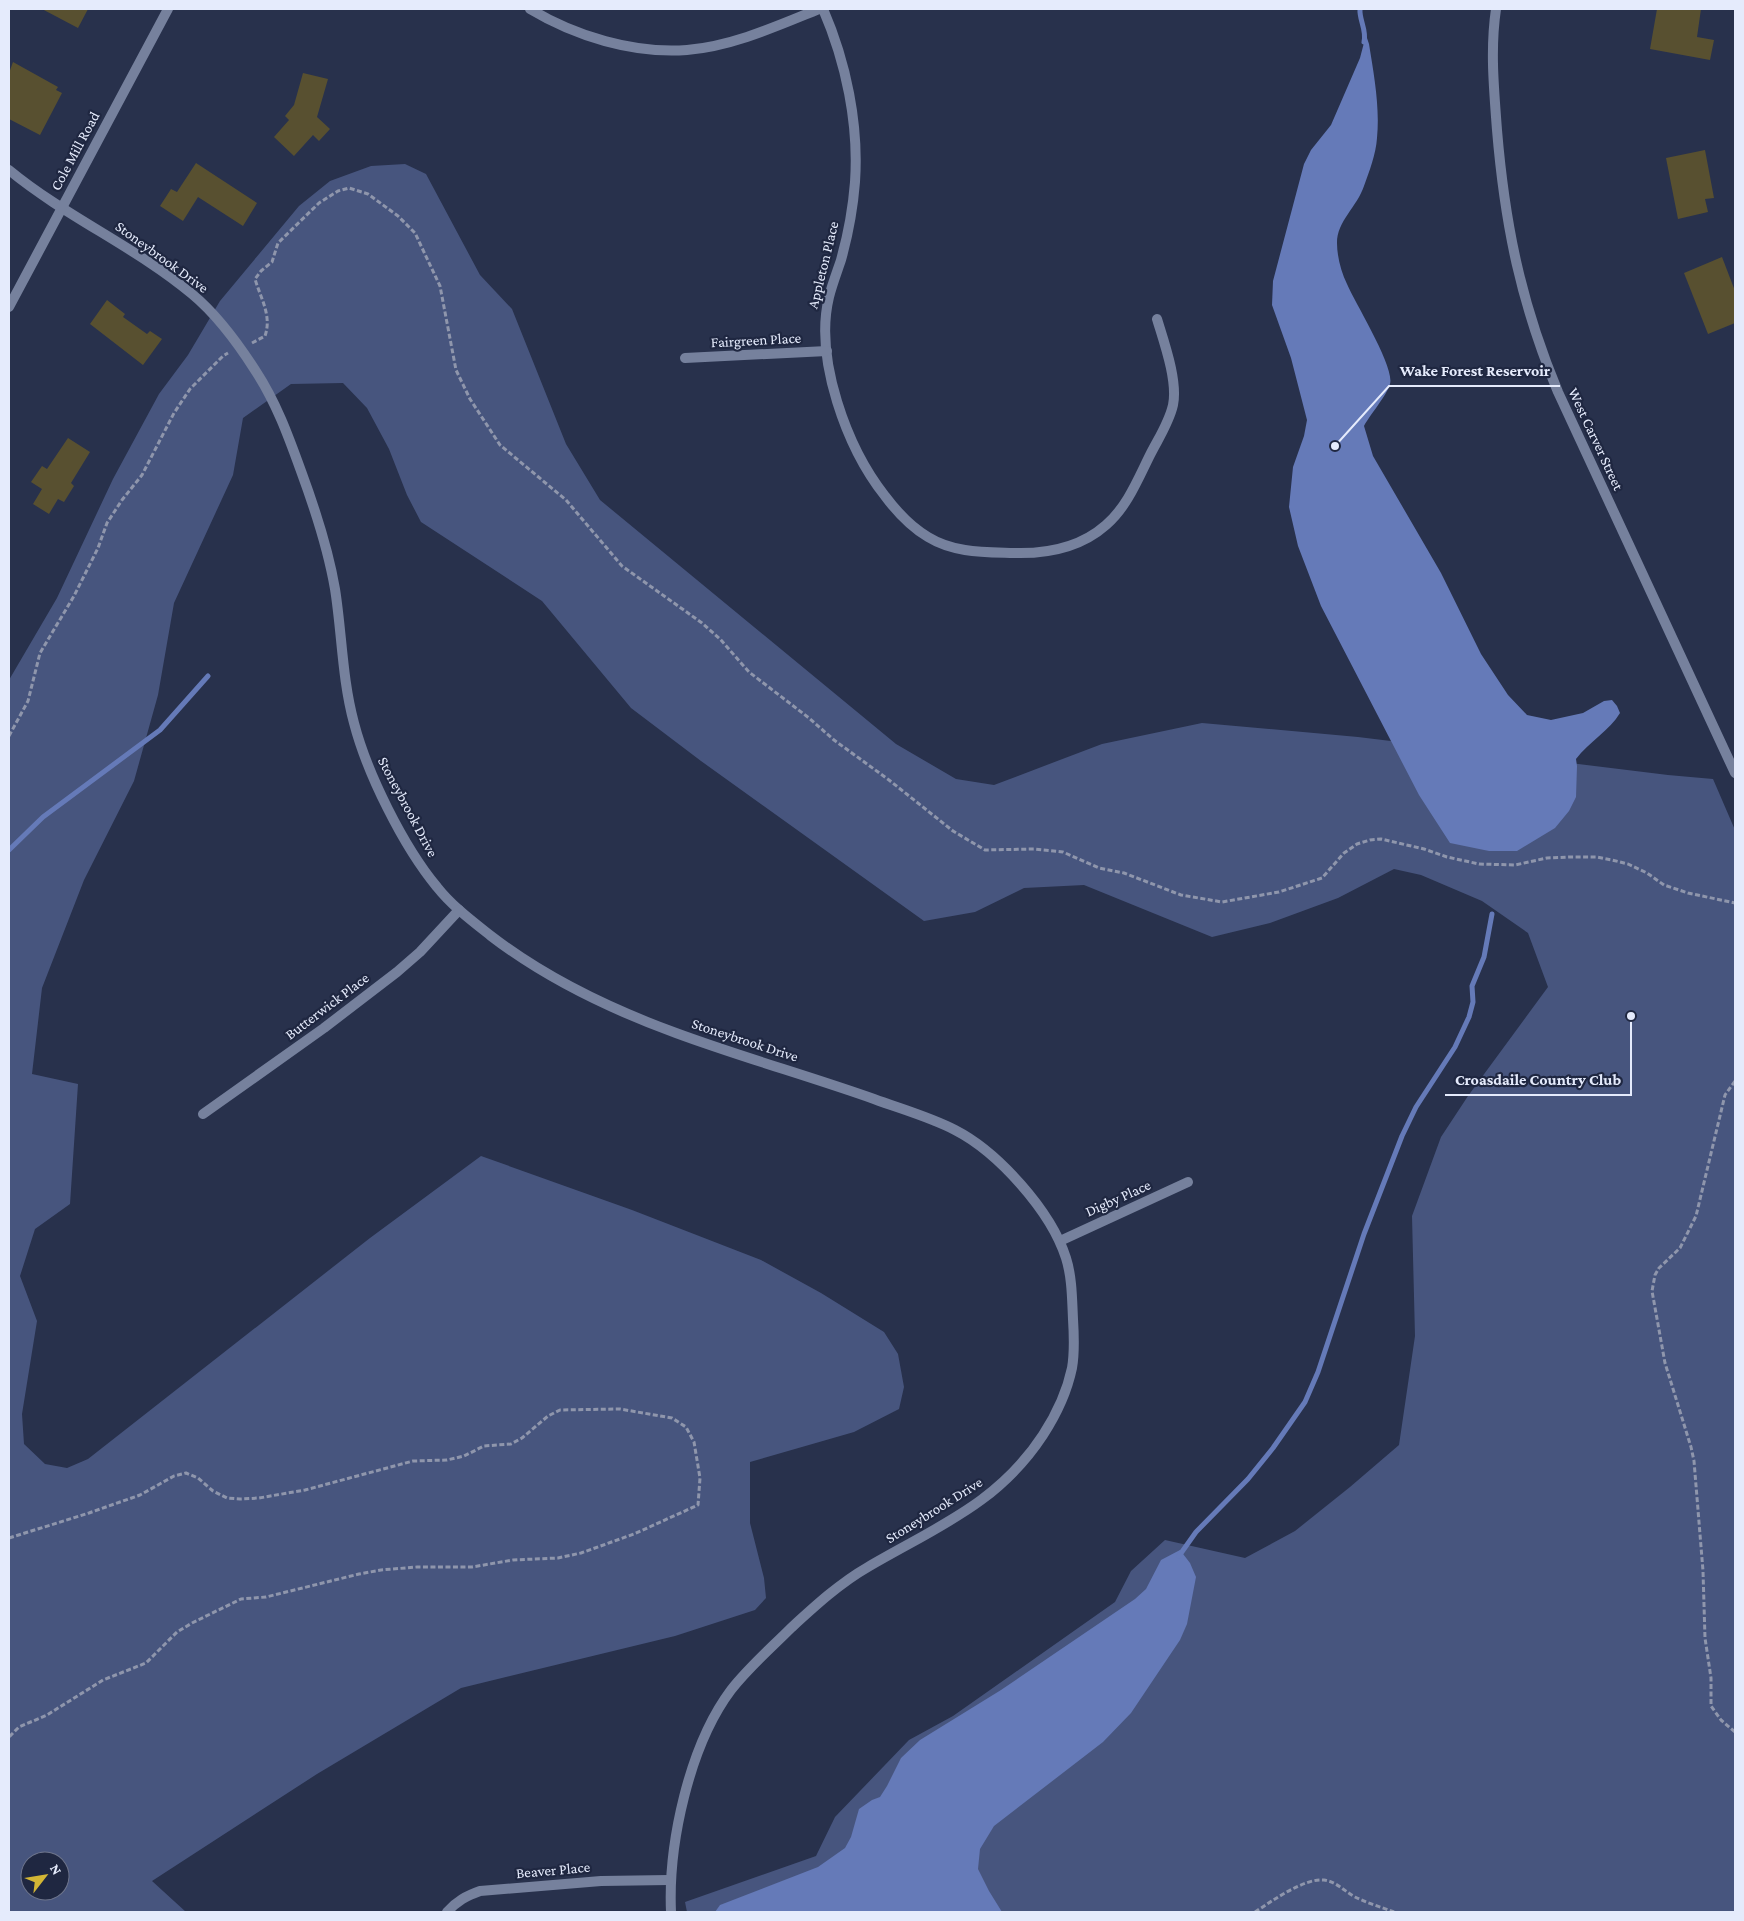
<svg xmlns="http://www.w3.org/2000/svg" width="1744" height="1921" viewBox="0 0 1744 1921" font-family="'Crimson Pro',serif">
	<rect width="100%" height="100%" fill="#28314c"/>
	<path fill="#47557e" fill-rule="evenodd" d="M405,164L426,174L480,275L512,309L566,444L600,500L896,744L956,779L994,785L1102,744L1202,723L1358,737L1668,775L1713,779L1735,830V1912H687L685,1902L816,1856L835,1817L909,1740L953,1716L1115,1602L1131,1571L1165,1540L1245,1558L1295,1531L1350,1487L1399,1445L1415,1336L1412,1216L1441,1137L1468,1096L1548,987L1528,933L1482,901L1421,875L1394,869L1338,898L1270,923L1212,937L1084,885L1024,888L975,912L924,921L701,761L631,708L542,601L421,522L407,495L389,449L367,408L343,383L291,384L243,418L233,475L174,603L158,695L134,781L84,880L42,988L32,1074L78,1084L70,1204L35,1229L20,1276L37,1321L22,1414L24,1444L45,1464L67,1468L88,1459L370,1238L481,1156L632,1210L761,1260L821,1293L884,1332L898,1354L904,1387L899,1409L854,1432L750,1462V1523L764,1578L766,1598L755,1610L675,1636L461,1688L317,1774L152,1881L186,1912H9V680L57,598L113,479L159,394L188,355L220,301L299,206L330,181L371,166ZM30,1861H60V1891H30Z"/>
	<g fill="#657ab8">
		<path d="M1366,35L1369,44C1374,75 1380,107 1377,138C1376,154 1369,172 1364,186C1357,207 1337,221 1337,243C1337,256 1341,272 1347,284C1355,303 1395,367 1390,384C1387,395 1370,415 1364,426L1373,456L1441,573L1481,654L1508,695L1527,715L1551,720L1583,713L1604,701L1612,700L1617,706L1620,713C1610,730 1589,742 1576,759L1577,766L1576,797L1569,811L1555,828L1517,851H1489L1450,843L1419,795L1321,606L1298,546L1289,507L1293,467L1304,436L1307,420L1291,358L1272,305L1273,281L1304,164L1311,150L1331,125L1360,58Z"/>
		<path d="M1180,1550L1190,1563L1196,1577L1187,1624L1180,1640L1131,1713L1103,1742L994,1826L980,1849L978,1869L989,1891L1002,1912H715L720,1905L818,1867L845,1848L851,1837L859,1809L872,1800L880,1797L887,1786L901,1758L920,1740L1001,1690L1135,1599L1146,1589L1161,1560Z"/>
	</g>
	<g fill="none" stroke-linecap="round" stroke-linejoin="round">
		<g stroke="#657ab8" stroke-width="5">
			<path d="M1360,9C1359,20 1367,30 1364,42"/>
			<path d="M9,850L43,817L160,730L208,676"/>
			<path d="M1179,1556L1196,1532L1248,1479L1273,1448L1305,1402L1318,1372L1364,1234L1402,1136L1416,1107L1455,1047L1469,1017L1473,1002L1472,986L1484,957L1492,914"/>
		</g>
	</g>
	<g fill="#585030">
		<path d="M42,9H88L78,28Z"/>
		<path d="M1657,9H1701L1697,37L1714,40L1710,60L1650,49Z"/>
		<path d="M13,62L58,87L56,90L62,93L40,135L9,119V73Z"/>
		<path d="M303,73L328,79L317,117L330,129L319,141L313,135L294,156L274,137L289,120L285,116L294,105Z"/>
		<path d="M1705,150L1714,198L1705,199L1708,212L1678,219L1666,158Z"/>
		<path d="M196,163L257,203L243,226L198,197L183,221L160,206L171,189L177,192Z"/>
		<path d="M1722,257L1735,291V323L1708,334L1684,273Z"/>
		<path d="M107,300L125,314L123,317L147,334L150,331L162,339L143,365L90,324Z"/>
		<path d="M68,438L90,452L71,483L74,486L64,502L58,499L49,514L33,504L42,489L31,482L42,466L47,469Z"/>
	</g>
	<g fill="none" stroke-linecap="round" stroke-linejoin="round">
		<g stroke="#8f96ac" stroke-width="3" stroke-dasharray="5 2.5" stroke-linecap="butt">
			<path d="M252,343L265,336C272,316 261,299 255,279L261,271L272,262L278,243L319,203L338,191L349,188L368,194L398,216L415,233L440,286L456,370L470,399L500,445L566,500L622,566L702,623L720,639L749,672L809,718L834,740L889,780L953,831L985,850L1034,849L1063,852L1099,868L1124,873L1181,895L1222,902L1279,892L1322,878L1344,853L1357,844L1370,840L1381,839L1424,849L1447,857L1479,864L1515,865L1547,858L1570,857H1597L1612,860L1628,864L1647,873L1664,885L1688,893L1735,903"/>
			<path d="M9,736L28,701L40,653L74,596L98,548L107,523L122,500L142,475L174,413L190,389L223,356L228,353"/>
			<path d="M1735,1081L1725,1095L1696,1216L1680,1248L1659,1268L1655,1275L1652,1291L1665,1363L1691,1447L1694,1461L1703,1571L1705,1638L1711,1678V1706L1721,1720L1735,1732"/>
			<path d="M9,1538L89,1513L140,1495L174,1476L186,1473L198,1478L213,1491L227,1498L240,1499L259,1498L305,1490L413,1461L447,1460L464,1456L484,1446L511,1444L522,1438L548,1416L560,1410L620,1409L672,1418L686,1427L694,1442L700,1478L698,1505L634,1534L581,1553L558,1558L513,1560L472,1567H417L381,1570L359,1574L266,1597L241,1599L192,1623L177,1632L146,1663L103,1680L47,1715L19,1727L9,1737"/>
			<path d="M1255,1912C1272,1901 1304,1878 1324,1880C1337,1882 1344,1891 1355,1897C1367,1903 1381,1907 1394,1912"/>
		</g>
		<g stroke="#76819d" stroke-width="10">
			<path d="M530,9C575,36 633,54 687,50C733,46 777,26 819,9"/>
			<path d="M823,9C846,62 859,124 855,182C853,208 848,235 841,260C837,272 832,285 829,297C814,359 847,448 885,496C897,512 911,527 928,537C954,553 984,552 1014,553C1047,554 1080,548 1106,525C1127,507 1138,479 1150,455C1158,439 1169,423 1173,405C1178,381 1164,342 1157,319"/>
			<path d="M9,170C66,217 136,247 192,294C215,313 239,345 255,370C276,402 288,435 301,471C315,509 328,548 335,589C342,633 342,679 354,723C367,773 403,846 437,887C452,906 472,921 491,936C547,979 610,1009 676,1033C741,1057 809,1076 874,1099C901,1109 930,1117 955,1130C998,1152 1051,1211 1066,1258C1072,1277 1072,1298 1073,1319C1074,1335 1075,1351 1072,1368C1067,1392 1056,1415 1043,1435C998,1504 936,1527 868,1567C840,1583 815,1606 791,1628C771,1648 749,1667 731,1690C689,1746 668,1844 671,1912"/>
			<path d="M685,358L827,351"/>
			<path d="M203,1114L324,1028L397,972L420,952L459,910"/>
			<path d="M1060,1241L1188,1182"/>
			<path d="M447,1912C457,1901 466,1896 480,1891L601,1881L669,1880"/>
		</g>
		<g stroke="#76819d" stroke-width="10">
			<path d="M1496,9C1490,50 1494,89 1497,130C1505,226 1521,303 1558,392L1735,773"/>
			<path d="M9,307L168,9"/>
		</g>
	</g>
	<g text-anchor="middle" stroke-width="4.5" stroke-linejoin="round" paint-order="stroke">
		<g font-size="15" fill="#e5ebfc" stroke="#1f2741">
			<text transform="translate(75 151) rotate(-62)" y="5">Cole Mill Road</text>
			<text transform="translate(162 257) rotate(36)" y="5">Stoneybrook Drive</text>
			<text transform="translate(823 265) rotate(-76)" y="5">Appleton Place</text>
			<text transform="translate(756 340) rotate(-3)" y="5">Fairgreen Place</text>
			<text transform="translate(1596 439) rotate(65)" y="5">West Carver Street</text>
			<text transform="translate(408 807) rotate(62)" y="5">Stoneybrook Drive</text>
			<text transform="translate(327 1006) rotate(-37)" y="5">Butterwick Place</text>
			<text transform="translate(745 1040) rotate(18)" y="5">Stoneybrook Drive</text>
			<text transform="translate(1118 1198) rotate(-24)" y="5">Digby Place</text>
			<text transform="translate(934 1510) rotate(-32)" y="5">Stoneybrook Drive</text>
			<text transform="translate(553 1870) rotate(-5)" y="5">Beaver Place</text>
		</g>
	</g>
	<path fill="none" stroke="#e5ebfc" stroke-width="2" d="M1335 446L1389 386H1560M1631 1016L1631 1095H1445"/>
	<g fill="#e5ebfc" stroke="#1f2741" stroke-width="2">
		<circle cx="1335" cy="446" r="5"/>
		<circle cx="1631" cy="1016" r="5"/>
	</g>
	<g font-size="16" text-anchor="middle" font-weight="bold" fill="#e5ebfc" stroke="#1f2741" stroke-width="4.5" stroke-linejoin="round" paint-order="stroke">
		<text x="1475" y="376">Wake Forest Reservoir</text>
		<text x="1538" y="1085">Croasdaile Country Club</text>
	</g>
	<rect width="1744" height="1921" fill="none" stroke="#e5ebfc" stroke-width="20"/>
	<g transform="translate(45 1876) rotate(59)"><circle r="24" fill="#1f2741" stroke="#6e758c"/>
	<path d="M0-4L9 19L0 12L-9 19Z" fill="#d3b635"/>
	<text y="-8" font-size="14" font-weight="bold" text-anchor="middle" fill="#e5ebfc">N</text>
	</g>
</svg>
